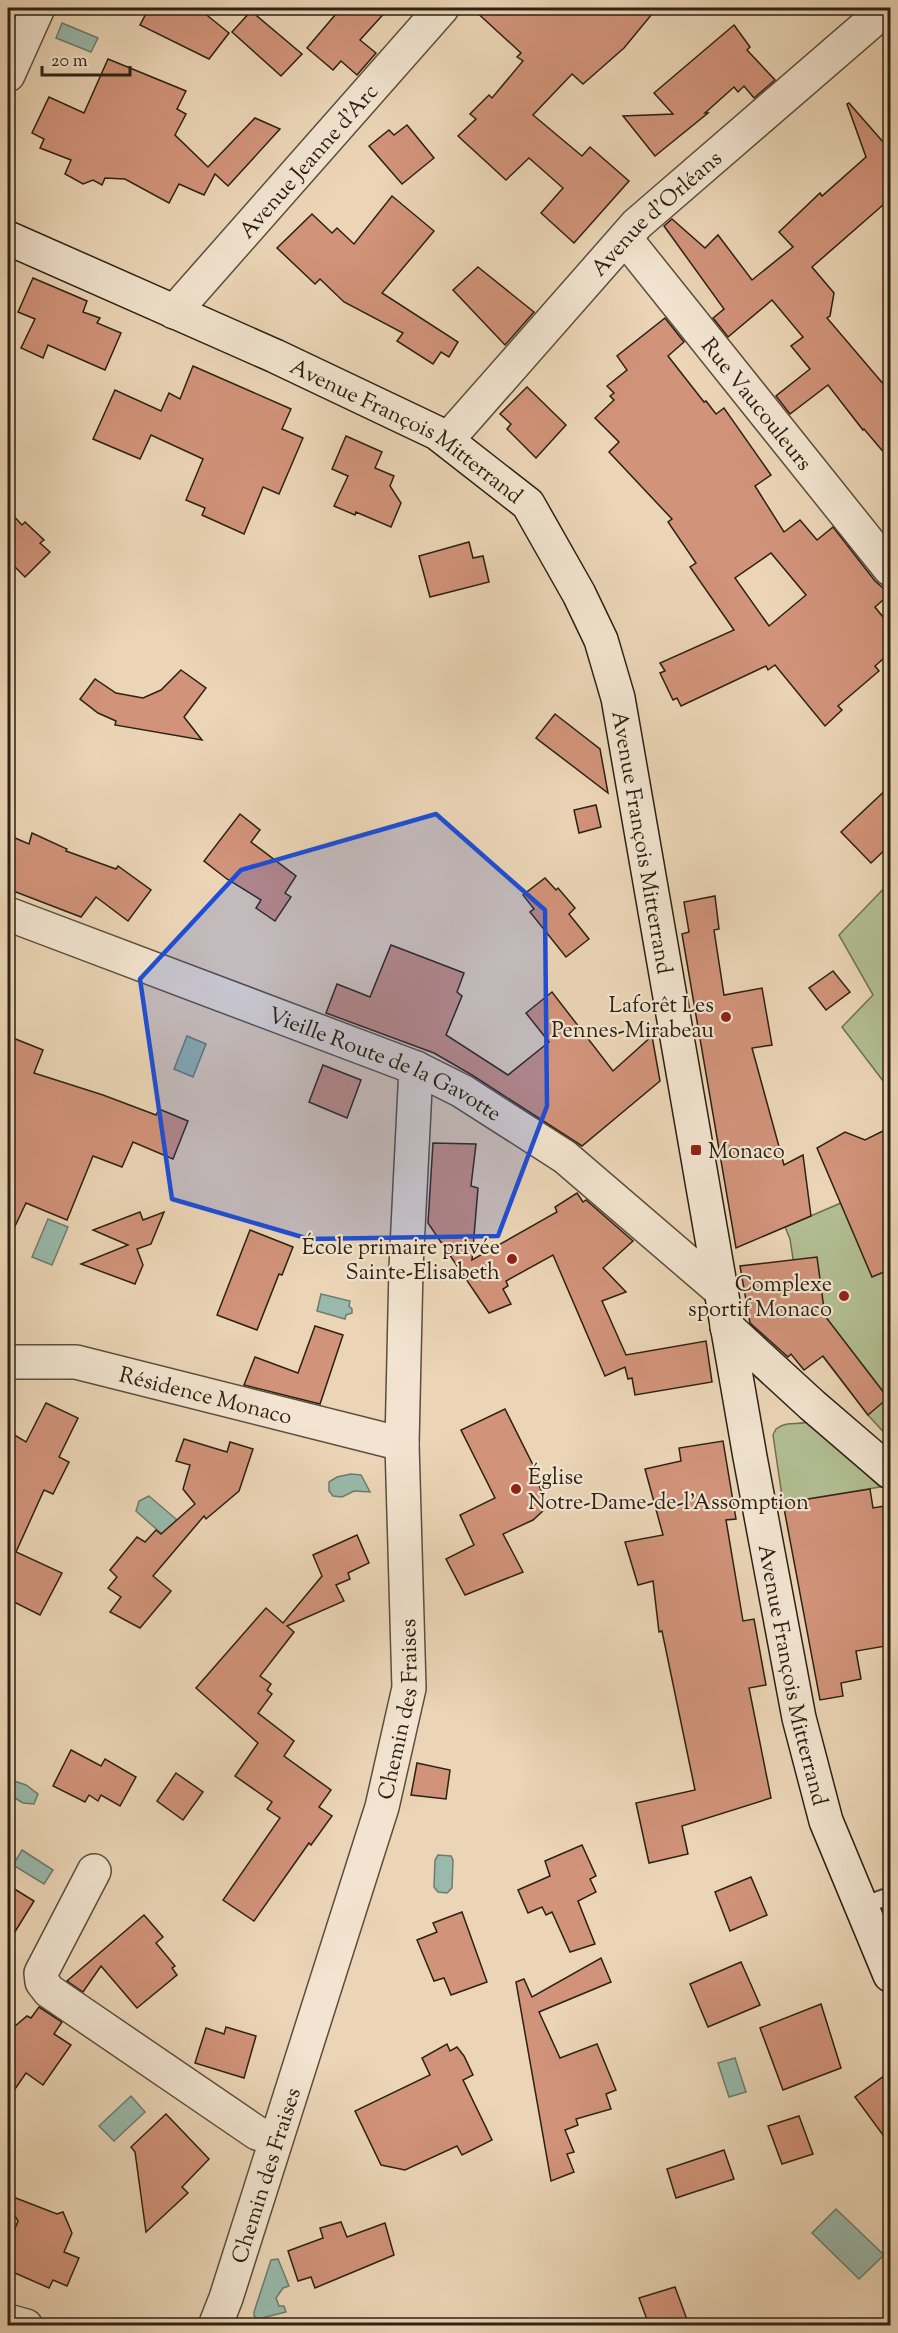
<svg xmlns="http://www.w3.org/2000/svg" width="898" height="2333" viewBox="0 0 898 2333" font-family="'Sorts Mill Goudy',serif">
	<rect width="100%" height="100%" fill="#ebd5b6"/>
	<filter id="stains"><feTurbulence type="fractalNoise" baseFrequency=".00333" numOctaves="4"/><feColorMatrix values="0 0 0 0 .2 0 0 0 0 .09 0 0 0 0 .02 0 0 0 .5 -.17"/></filter>
	<radialGradient id="worn" r=".72"><stop offset=".6" stop-color="#630" stop-opacity="0"/><stop offset="1" stop-color="#630" stop-opacity=".3"/></radialGradient>
	<g fill="#b2be92" stroke="#6f7052" stroke-width="1.5">
		<path d="M890,882V1090L842,1027L873,995L839,935Z"/>
		<path d="M890,1182V1439L868,1415L804,1332L790,1239L785,1227Z"/>
		<path d="M812,1421L880,1487L783,1503L773,1435L776,1429C788,1420 798,1426 812,1421Z"/>
	</g>
	<g fill="#98b9ab" stroke="#6d7c6e" stroke-width="1.5">
		<path d="M62,23L98,38L91,52L56,38Z"/>
		<path d="M187,1036L206,1044L193,1077L174,1069Z"/>
		<path d="M48,1219L68,1227L52,1265L32,1257Z"/>
		<path d="M321,1294L350,1301L349,1306L352,1309V1313L346,1315L345,1319L317,1311Z"/>
		<path d="M351,1474L361,1475L370,1492L354,1491L342,1497L333,1496L329,1491V1482L337,1477Z"/>
		<path d="M149,1496L176,1519V1524L162,1534L136,1511L139,1501Z"/>
		<path d="M8,1779L26,1785L38,1794L34,1804L23,1803L8,1794Z"/>
		<path d="M22,1850L53,1870L44,1884L13,1865Z"/>
		<path d="M438,1855L451,1856L453,1860L452,1888L447,1893L438,1892L434,1887L435,1860Z"/>
		<path d="M735,2058L746,2092L729,2097L718,2063Z"/>
		<path d="M131,2096L145,2112L114,2141L99,2126Z"/>
		<path d="M836,2209L884,2255L859,2279L812,2233Z"/>
		<path d="M278,2259L289,2286L283,2288L276,2298L279,2306H284L286,2312L258,2319L254,2316V2312L271,2260Z"/>
	</g>
	<g fill="#d1937a" stroke="#2c2113" stroke-width="1.5" fill-rule="evenodd">
		<path d="M149,8H198L229,33L209,59L140,25Z"/>
		<path d="M341,8H389L360,40L376,53L357,75L341,61L333,70L307,48Z"/>
		<path d="M472,8H657L624,48L583,84L572,74L533,115L582,156L590,147L629,181L574,243L541,213L563,188L529,158L506,180L458,136L476,119L470,114L489,95L492,98L523,61L517,57L521,53Z"/>
		<path d="M251,11L302,54L281,76L232,32Z"/>
		<path d="M734,25L750,47L747,50L775,80L754,98L744,86L738,92L734,87L705,113H708L655,156L623,116L673,114L654,93Z"/>
		<path d="M108,59L186,91L177,109L186,114L175,135L208,167L255,118L280,129L228,186L215,174L204,195L179,184L169,203L125,179L105,178L102,185L93,180L83,184L65,174L71,160L40,148L44,139L32,133L49,97L84,113Z"/>
		<path d="M849,103L891,151V198L812,267L834,293L830,316L827,318L891,393V461L864,429L863,430L828,385L790,414L776,396L810,369L791,346L803,337L772,300L728,337L713,318L724,309L664,226L672,219L705,248L718,235L752,280L793,247L779,232L820,193L822,196L866,157L847,104Z"/>
		<path d="M407,125L434,158L402,184L369,146L389,130L394,135Z"/>
		<path d="M392,196L434,231L382,293L458,342L449,357L441,352L433,364L397,341L403,333L344,302L320,279L315,284L277,248L312,214L332,233L337,228L354,244Z"/>
		<path d="M478,267L534,312L505,345L453,290Z"/>
		<path d="M33,278L87,301L83,312L100,318L97,323L121,333L105,370L48,345L43,358L21,348L35,319L18,312Z"/>
		<path d="M665,318L684,342L668,356L704,402L706,401L716,414L724,408L771,475L755,486L784,532L800,520L817,540L833,527L875,581L890,594L875,607L891,627V652L875,666L879,671L838,706L842,710L825,726L775,665L768,670L766,666L681,706L677,698L673,700L660,673L665,671L660,663L734,630L690,567L696,563L668,522L672,519L609,452L619,442L595,418L614,400L610,396L614,393L607,386L627,370L617,356ZM771,553L806,595L769,626L735,578Z"/>
		<path d="M193,366L291,409L282,429L303,438L279,494L263,487L244,534L202,515L205,508L186,500L203,459L151,435L140,459L93,439L115,390L161,411L169,393L180,399Z"/>
		<path d="M527,387L566,425L536,458L507,429L511,424L500,414Z"/>
		<path d="M346,436L382,452L375,468L394,476L390,486L401,503L391,527L356,512L355,515L334,506L348,476L332,469Z"/>
		<path d="M8,510L22,525L25,522L44,540L40,543L50,552L25,577L8,560Z"/>
		<path d="M469,542L473,558L483,556L489,582L430,597L419,556Z"/>
		<path d="M181,670L206,688L184,717L202,740L115,725L116,721L98,713L80,699L95,679L116,693L143,698L161,690Z"/>
		<path d="M555,714L600,749L608,793L536,738Z"/>
		<path d="M891,785V844L871,863L841,832Z"/>
		<path d="M596,805L601,827L579,833L574,810Z"/>
		<path d="M240,814L260,830L251,842L296,876L285,893L291,897L275,921L256,908L261,900L227,879L204,861Z"/>
		<path d="M32,833L67,849L66,851L116,869L118,866L151,890L128,921L96,897L81,917L8,889V835L29,844Z"/>
		<path d="M545,878L556,890L558,888L575,908L569,914L589,939L566,957L530,912L534,909L523,895Z"/>
		<path d="M715,896L719,929L714,930L724,995L762,988L772,1045L752,1048L784,1165L803,1155L811,1216L736,1248L682,934L689,932L684,902Z"/>
		<path d="M391,945L464,973L457,992L462,996L446,1035L508,1075L549,1042L526,1013L552,992L613,1071L652,1036L660,1081L582,1146L472,1075L434,1053L326,1013L337,984L370,997Z"/>
		<path d="M833,971L850,992L826,1010L809,988Z"/>
		<path d="M8,1036L43,1050L34,1073L103,1095L156,1115L159,1109L188,1121L173,1159L133,1142L122,1167L93,1156L67,1220L26,1203L8,1241Z"/>
		<path d="M323,1065L361,1080L347,1118L309,1102Z"/>
		<path d="M891,1127V1269L872,1277L817,1148L845,1132L865,1140Z"/>
		<path d="M433,1143L476,1144L471,1186L478,1188L472,1260L557,1212L555,1207L577,1193L583,1202L586,1200L633,1241L603,1268L626,1292L602,1301L626,1355L706,1341L712,1382L635,1395L632,1378L628,1379L625,1367L605,1376L553,1255L506,1281L508,1286L503,1289L511,1304L489,1313L428,1223Z"/>
		<path d="M140,1212L143,1220L164,1212L151,1244L137,1249L143,1265L135,1284L81,1264L128,1245L93,1230Z"/>
		<path d="M250,1230L293,1247L282,1275L279,1274L257,1330L217,1315Z"/>
		<path d="M817,1257L825,1316L888,1398L868,1415L823,1356L804,1370L791,1354L788,1357L750,1323L740,1266Z"/>
		<path d="M315,1326L343,1335L320,1404L244,1385L255,1357L298,1373Z"/>
		<path d="M46,1403L78,1418L59,1457L69,1462L53,1494L44,1490L16,1552L62,1573L40,1615L8,1599V1431L26,1442Z"/>
		<path d="M505,1409L540,1479L537,1481L544,1497V1510L533,1520L503,1534L523,1572L465,1595L446,1559L474,1545L460,1515L495,1498L461,1430Z"/>
		<path d="M184,1439L227,1452L230,1442L253,1449L239,1491L206,1519L204,1516L153,1576L171,1591L140,1628L110,1612L121,1597L108,1588L117,1577L110,1570L137,1537L145,1542L156,1530L161,1534L195,1504L183,1489L190,1465L176,1461Z"/>
		<path d="M723,1441L736,1519L726,1520L743,1621L754,1619L766,1685L749,1688L771,1798L682,1826L688,1854L649,1863L636,1803L695,1790L662,1631L659,1632L653,1581L638,1585L625,1542L663,1535L645,1469L681,1461L679,1448Z"/>
		<path d="M870,1489L873,1508L891,1505V1639L885,1640L886,1646L856,1651L861,1679L841,1683L843,1696L820,1700L783,1503Z"/>
		<path d="M357,1535L369,1563L348,1573L350,1579L336,1585L344,1601L287,1626L294,1632L260,1676L271,1684L267,1690L272,1694L258,1713L294,1741L284,1756L331,1790L319,1807L332,1816L311,1845L309,1843L254,1921L223,1900L280,1818L267,1809L272,1802L235,1776L258,1743L196,1688L266,1608L283,1623L322,1576L313,1555Z"/>
		<path d="M71,1750L101,1766L105,1759L136,1777L120,1806L101,1795L98,1801L89,1795L85,1802L53,1786Z"/>
		<path d="M417,1763L450,1770L446,1799L411,1795Z"/>
		<path d="M176,1773L203,1792L183,1820L157,1801Z"/>
		<path d="M582,1845L596,1876L590,1879L596,1892L578,1901L595,1944L570,1952L552,1912L546,1915L542,1907L528,1913L518,1890L550,1876L545,1861Z"/>
		<path d="M751,1877L767,1915L730,1931L715,1892Z"/>
		<path d="M8,1885L34,1901L8,1943Z"/>
		<path d="M462,1912L487,1982L451,1995L444,1978L434,1981L417,1940L437,1932L433,1923Z"/>
		<path d="M144,1915L163,1937L156,1943L175,1966L172,1968L177,1975L137,2008L101,1966L83,1992L67,1981Z"/>
		<path d="M601,1958L611,1982L539,2012L560,2058L597,2044L616,2090L606,2094L611,2109L576,2119L578,2125L565,2130L574,2152L567,2154L574,2172L551,2181L516,1982L524,1979L532,1997Z"/>
		<path d="M741,1962L760,2005L708,2027L690,1984Z"/>
		<path d="M821,2004L841,2068L783,2090L760,2028Z"/>
		<path d="M39,2007L62,2022L54,2034L71,2045L43,2085L26,2073L8,2099V2032L27,2016L31,2018Z"/>
		<path d="M226,2027L256,2036L244,2078L195,2063L206,2028L224,2034Z"/>
		<path d="M447,2044L450,2051L457,2047L464,2056L473,2075L463,2080L492,2140L462,2155L457,2146L405,2170L381,2165L355,2111L430,2075L422,2058Z"/>
		<path d="M891,2071V2146L855,2097Z"/>
		<path d="M166,2114L209,2159L182,2187L188,2193L146,2232L135,2152L131,2147Z"/>
		<path d="M799,2116L813,2154L782,2164L768,2126Z"/>
		<path d="M724,2150L734,2179L676,2198L667,2169Z"/>
		<path d="M8,2195L57,2214L63,2212L72,2233L64,2252L79,2258L67,2286L53,2280L49,2288L8,2270V2245L18,2221L8,2204Z"/>
		<path d="M341,2222L347,2237L385,2223L394,2255L315,2288L311,2277L298,2281L288,2251L323,2238L320,2228Z"/>
		<path d="M675,2287L689,2325H649L639,2298Z"/>
	</g>
	<g fill="none" stroke-linecap="round" stroke-linejoin="round">
		<defs>
			<path id="lane" d="M861,1906L890,1896"/>
			<g id="street">
				<path d="M8,75L38,8"/>
				<path id="s1" d="M625,238L890,569"/>
				<path id="s2" d="M174,312L442,8"/>
				<path id="s3" d="M447,440L637,224L887,8"/>
				<path id="s4" d="M8,914L416,1068L462,1091L565,1157L720,1290"/>
				<path id="s5" d="M8,1362H76L402,1444"/>
				<path d="M94,1871L41,1973L42,1982L49,1991L257,2133L276,2139"/>
				<path d="M8,2321L26,2326"/>
				<path id="s6" d="M215,2326L226,2298L382,1807L409,1688L402,1444L406,1268L416,1068"/>
			</g>
			<g id="secondary">
				<path id="s7" d="M8,238L275,356L437,433L528,504L579,594L601,640L618,698L750,1457L799,1718L826,1821L890,1975"/>
				<path d="M727,1327L812,1405L890,1472"/>
			</g>
		</defs>
		<use href="#lane" stroke="#5c4e3c" stroke-width="20"/>
		<use href="#street" stroke="#5c4e3c" stroke-width="36"/>
		<use href="#secondary" stroke="#2c2113" stroke-width="36"/>
		<use href="#lane" stroke="#f2e4d0" stroke-width="16"/>
		<use href="#street" stroke="#f2e4d0" stroke-width="33"/>
		<use href="#secondary" stroke="#f2e4d0" stroke-width="33"/>
	</g>
	<path fill="#1d4ed8" fill-opacity="0.2" stroke="#1d4ed8" stroke-width="4.5" stroke-linejoin="round" d="M436,814L545,910L547,1106L498,1236L309,1239L172,1199L140,979L241,870Z"/>
	<g fill="#8f2418" stroke="#f2e4d0" stroke-width="2">
		<circle cx="726" cy="1017" r="6"/>
		<rect x="690" y="1144" width="12" height="12" rx="3"/>
		<circle cx="512" cy="1259" r="6"/>
		<circle cx="844" cy="1296" r="6"/>
		<circle cx="516" cy="1489" r="6"/>
	</g>
	<g text-anchor="middle" stroke-width="4.5" stroke-linejoin="round" paint-order="stroke">
		<g font-size="22" fill="#2c2113" stroke="#f2e4d0">
			<text dy="8" stroke="none"><textPath href="#s2" startOffset="202">Avenue Jeanne d'Arc</textPath></text>
			<text dy="8" stroke="none"><textPath href="#s3" startOffset="309">Avenue d'Orléans</textPath></text>
			<text dy="8" stroke="none"><textPath href="#s1" startOffset="212">Rue Vaucouleurs</textPath></text>
			<text dy="8" stroke="none"><textPath href="#s7" startOffset="444">Avenue François Mitterrand</textPath></text>
			<text dy="8" stroke="none"><textPath href="#s7" startOffset="948">Avenue François Mitterrand</textPath></text>
			<text dy="8" stroke="none"><textPath href="#s4" startOffset="406">Vieille Route de la Gavotte</textPath></text>
			<text dy="8" stroke="none"><textPath href="#s5" startOffset="202">Résidence Monaco</textPath></text>
			<text dy="8" stroke="none"><textPath href="#s7" startOffset="1794">Avenue François Mitterrand</textPath></text>
			<text dy="8" stroke="none"><textPath href="#s6" startOffset="645">Chemin des Fraises</textPath></text>
			<text dy="8" stroke="none"><textPath href="#s6" startOffset="159">Chemin des Fraises</textPath></text>
		</g>
		<g font-size="22" fill="#2c2113" stroke="#f2e4d0" text-anchor="end">
			<text x="714" y="1012">Laforêt Les<tspan x="714" dy="25">Pennes-Mirabeau</tspan></text>
			<text x="708" y="1158" text-anchor="start">Monaco</text>
			<text x="500" y="1254">École primaire privée<tspan x="500" dy="25">Sainte-Elisabeth</tspan></text>
			<text x="832" y="1291">Complexe<tspan x="832" dy="25">sportif Monaco</tspan></text>
			<text x="528" y="1484" text-anchor="start">Église<tspan x="528" dy="25">Notre-Dame-de-l'Assomption</tspan></text>
		</g>
	</g>
	<rect width="898" height="2333" fill="none" stroke="#ebd5b6" stroke-width="30"/>
	<rect x="9" y="9" width="880" height="2315" fill="none" stroke="#2c2113" stroke-width="3"/>
	<rect x="15" y="15" width="868" height="2303" fill="none" stroke="#2c2113" stroke-width="1.5"/>
	<path d="M42 66v9h88v-9" fill="none" stroke="#2c2113" stroke-width="3"/>
	<text x="51" y="66" font-size="18" fill="#2c2113" stroke="#f2e4d0" stroke-width="4.5" paint-order="stroke">20 m</text>
	<rect width="100%" height="100%" filter="url(#stains)"/>
	<rect width="100%" height="100%" fill="url(#worn)"/>
</svg>
